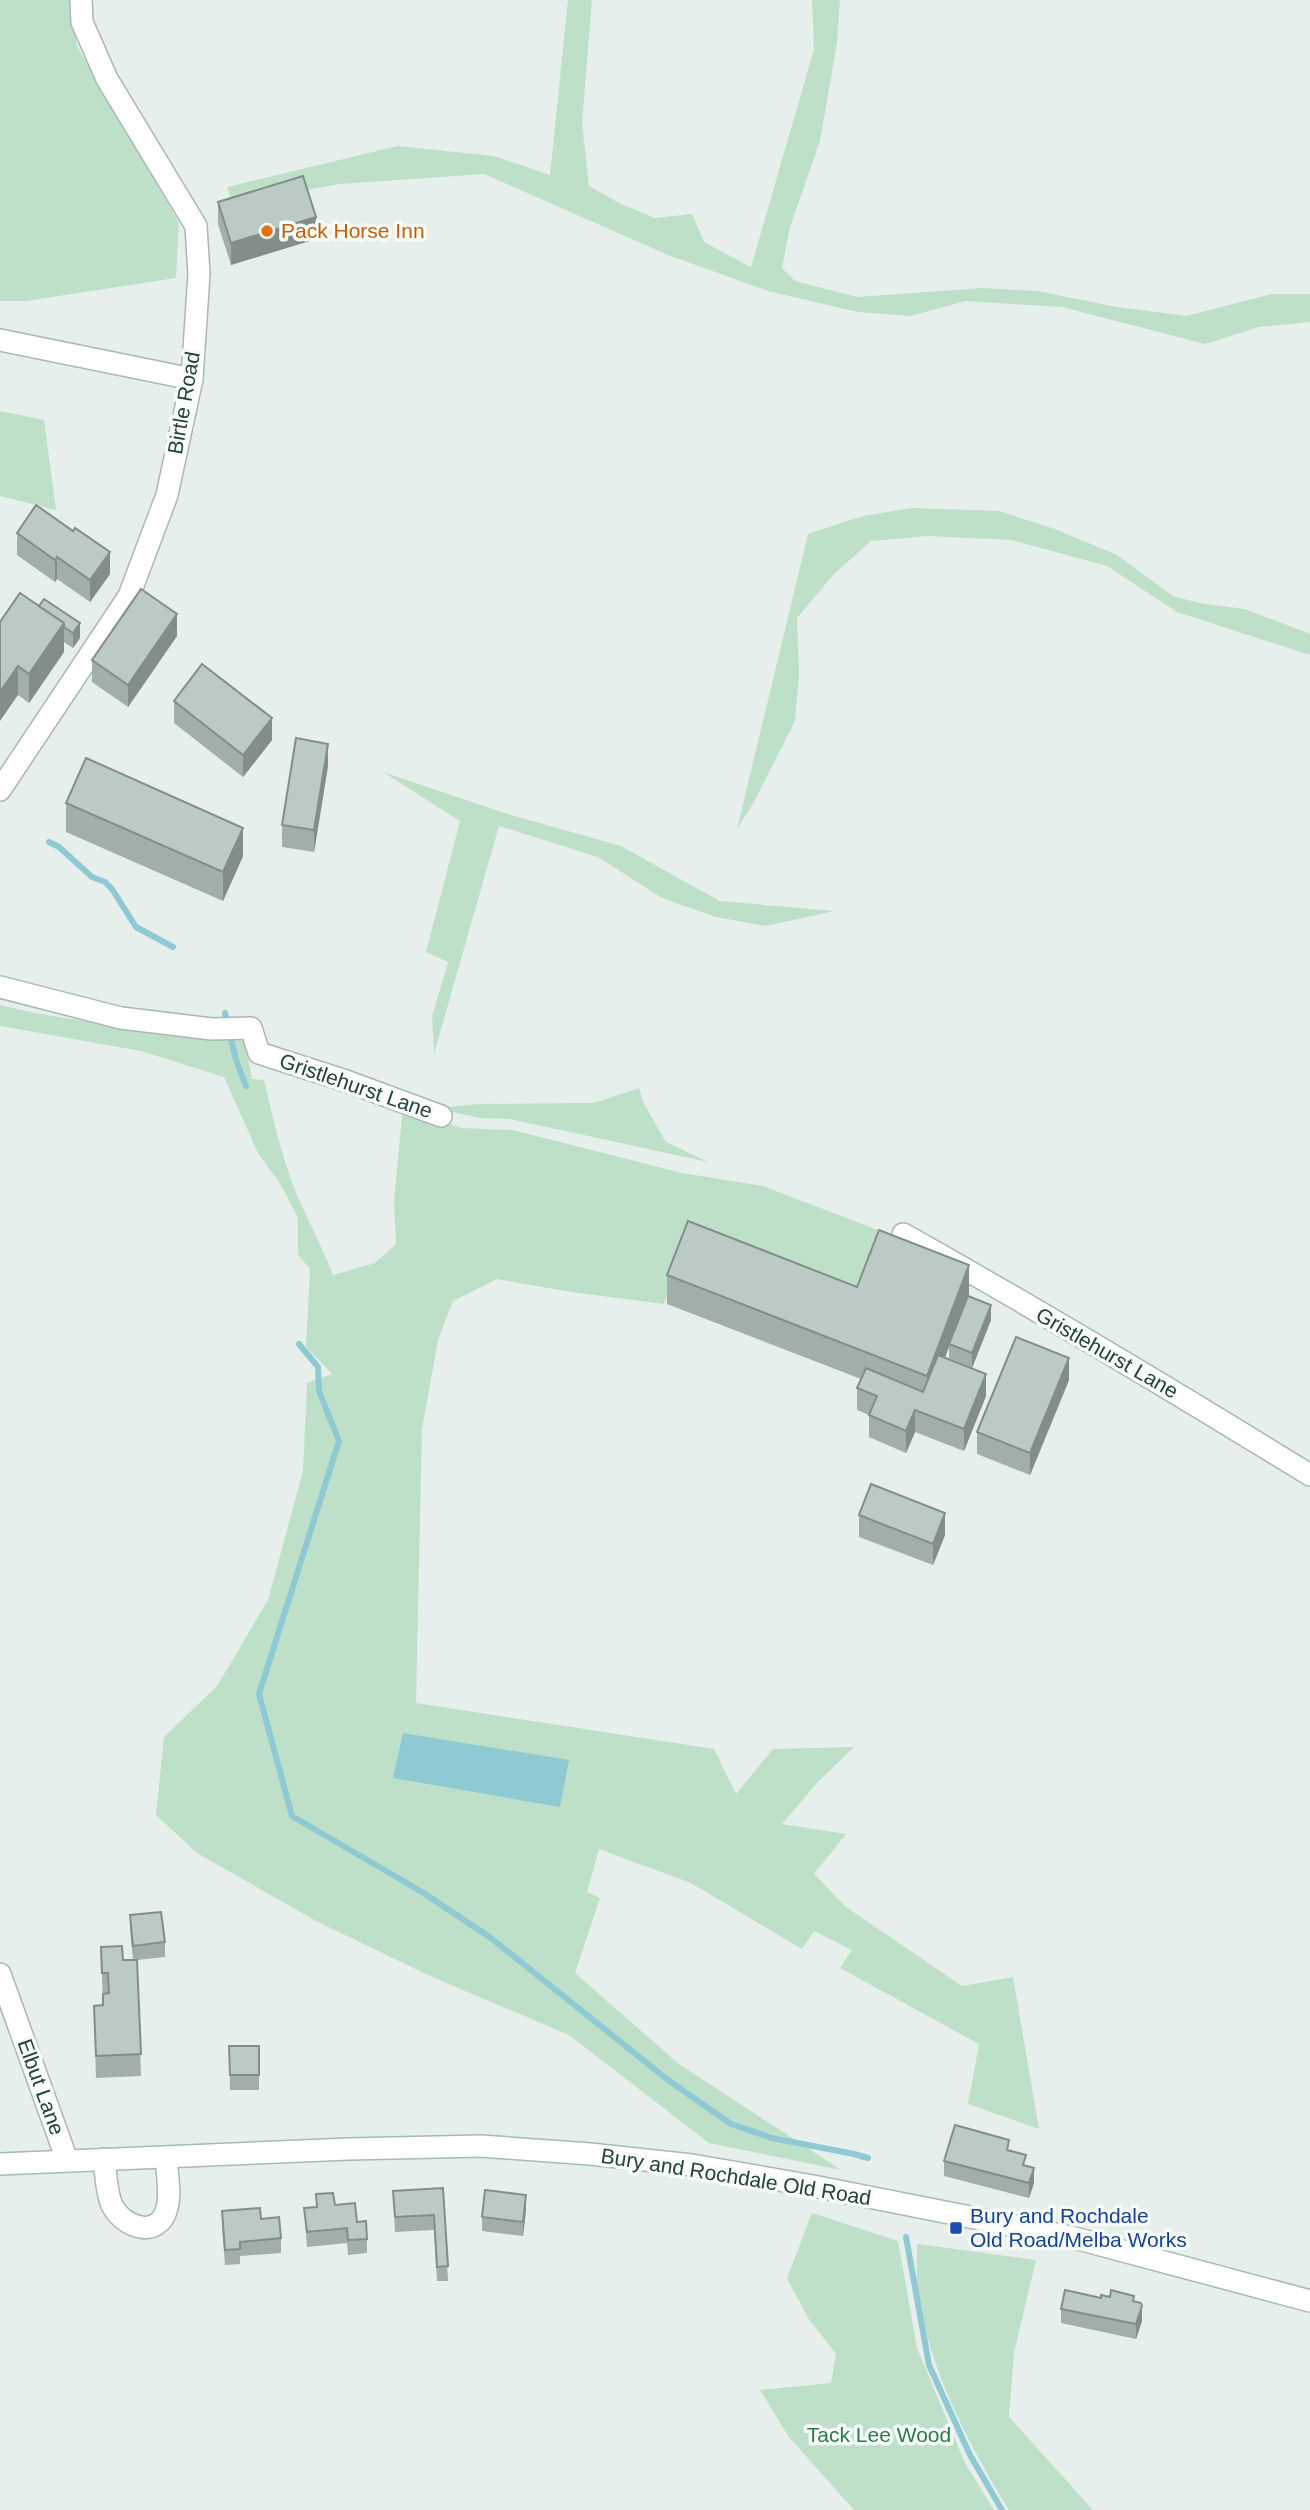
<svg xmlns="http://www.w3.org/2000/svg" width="1310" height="2510" viewBox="0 0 1310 2510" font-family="Helvetica,sans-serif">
	<rect width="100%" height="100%" fill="#e6efeb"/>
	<g fill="#bfe0c8">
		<path d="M0,0H72L77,46L179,223L176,278L26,301H0Z"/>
		<path d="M568,0H592L582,123L589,186L619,203L655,218L692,214L704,242L751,267L814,49L812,0H840L837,43L820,141L790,227L782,268L795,281L857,297L982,288L1037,291L1117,307L1186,316L1272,294H1310V322L1259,327L1205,344L1062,307L965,301L911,316L858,312L768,291L668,255L484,174L340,184L232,203L227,187L398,146L494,156L550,175Z"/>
		<path d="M0,411L44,420L56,510L0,496Z"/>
		<path d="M912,508L999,511L1055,529L1117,555L1173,596L1199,603L1245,609L1310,634V655L1177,612L1107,566L1011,540L928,536L871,541L833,575L797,618L799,673L795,721L754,802L737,829L808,534L863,516Z"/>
		<path d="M383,772L511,815L621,846L720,901L834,911L766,926L716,917L662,898L598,857L499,826L434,1054L432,1016L448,962L426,952L460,821Z"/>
		<path d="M0,1005C79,1025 163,1029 244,1037L252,1079L264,1080C273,1117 281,1155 295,1190C307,1219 322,1246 333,1275L375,1263L396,1244L394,1201L403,1107L461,1128L513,1130L682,1173L763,1186L901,1239L971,1281L969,1290L855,1313L686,1245L664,1304L571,1292L497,1279L453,1301L438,1340L422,1429L416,1703L714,1749L736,1794L773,1749L854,1747L817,1783L782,1824L846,1834L814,1874L846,1907L962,1986L1013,1977L1039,2129L968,2104L979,2044L840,1968L852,1950L814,1931L802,1949L691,1883L599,1849L587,1892L600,1898L575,1973L679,2064L841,2170L709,2143L569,2035L430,1976L316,1921L197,1853L156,1815L164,1737L217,1686L268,1600L303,1471L307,1383L332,1374L306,1347L310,1269L298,1255V1218L281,1185L258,1153L224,1077L141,1051L0,1026Z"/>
		<path d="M639,1088L643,1102L666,1142L708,1162L510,1119L480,1118L434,1108L480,1104L594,1103Z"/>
		<path d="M812,2213L898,2241L917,2348L965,2463L994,2510H854L789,2437L760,2390L831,2383L836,2354L808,2318L787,2278Z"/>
		<path d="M917,2244L1036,2260L1014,2353L1009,2417L1093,2510H1009C969,2445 929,2370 918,2293C916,2277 917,2260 917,2244Z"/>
	</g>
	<path fill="#8ec9d4" d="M403,1733L569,1760L560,1807L393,1778Z"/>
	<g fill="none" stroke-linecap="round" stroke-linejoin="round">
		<g stroke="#8ec9d4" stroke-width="6">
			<path d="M49,842L59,847L92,877L105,882L112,889L136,927L173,947"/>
			<path d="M225,1013L236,1060L246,1086"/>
			<path d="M299,1344L318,1367L319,1391L339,1441L259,1694L292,1816L422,1892L491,1938L668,2080L731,2124L772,2138L854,2154L868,2158"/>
			<path d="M906,2237L929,2365L970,2455L1002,2510"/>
		</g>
		<defs>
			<g id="street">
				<path d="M0,340L192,379"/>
				<path d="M0,790L129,596L167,495L192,379L199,274L196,226L107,79L82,22L81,0"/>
				<path d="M0,987L121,1018L212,1029L251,1028L259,1053L346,1081L441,1116"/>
				<path d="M903,1234C1041,1311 1175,1392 1310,1475"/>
				<path d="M0,1974L67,2160"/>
				<path d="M104,2159C106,2173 106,2189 111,2203C121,2227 159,2241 167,2208C171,2193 167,2174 166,2158"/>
			</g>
			<path id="secondary" d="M0,2164L349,2149L481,2146L590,2154L692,2165L813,2186L1071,2237L1310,2301"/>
		</defs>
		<use href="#street" stroke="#a8b8b2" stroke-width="24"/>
		<use href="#secondary" stroke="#a4bbb3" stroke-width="24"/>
		<use href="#street" stroke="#fff" stroke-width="21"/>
		<use href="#secondary" stroke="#fff" stroke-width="21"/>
	</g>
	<g fill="#a1aea9">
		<path d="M218,202L316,239L231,265L218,224Z"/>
		<path d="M73,531L110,574L90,602L57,579L55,582L17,555V533Z"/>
		<path d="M39,606L80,638L73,648L64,642V652L29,703L18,695L0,622Z"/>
		<path d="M177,636L128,707L92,682V660Z"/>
		<path d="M174,701L272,740L243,777L174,723Z"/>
		<path d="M328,766L314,852L282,847V825Z"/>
		<path d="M66,803L243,856L223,901L66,832Z"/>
		<path d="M667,1275L969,1294L968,1296L991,1320L972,1368L949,1358V1346L945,1358L986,1396L964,1451L915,1432L906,1453L869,1437V1415L857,1410V1388L861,1379L667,1304Z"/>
		<path d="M1069,1380L1030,1475L977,1454V1432Z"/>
		<path d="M859,1515L945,1535L933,1565L859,1537Z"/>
		<path d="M130,1915L165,1942V1957L137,1960L141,2076L96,2078L94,2006L103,2005L101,1947L123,1960H133L130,1930Z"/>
		<path d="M229,2046H259V2090H230Z"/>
		<path d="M1009,2151L1034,2183L1029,2198L944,2176V2161Z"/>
		<path d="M443,2188L448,2281H437L434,2230L395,2232L393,2191Z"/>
		<path d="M316,2194L335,2205L357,2222L367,2239V2253L348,2255L347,2243L307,2247L304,2208L316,2207Z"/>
		<path d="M526,2210L523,2236L482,2231V2217Z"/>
		<path d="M222,2211L261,2219L281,2238V2253L240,2256V2264L225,2265L222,2226Z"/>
		<path d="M1101,2298L1134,2301L1142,2321L1136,2339L1061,2323V2309Z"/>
	</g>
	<g fill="#838d89">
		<path d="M316,217V239L231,265V243Z"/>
		<path d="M110,552V574L90,602V580Z"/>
		<path d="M57,557V579L55,582V560Z"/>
		<path d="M177,614V636L128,707V685Z"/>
		<path d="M64,623V652L29,703V674Z"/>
		<path d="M80,623V638L73,648V633Z"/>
		<path d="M18,666V695L0,721V692Z"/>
		<path d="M272,718V740L243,777V755Z"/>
		<path d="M328,744V766L314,852V830Z"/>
		<path d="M243,828V856L223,901V872Z"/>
		<path d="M969,1265V1294L927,1405V1376Z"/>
		<path d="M991,1305V1320L972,1368V1353Z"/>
		<path d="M1069,1358V1380L1030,1475V1453Z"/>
		<path d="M986,1374V1396L964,1451V1429Z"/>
		<path d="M915,1410V1432L906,1453V1431Z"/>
		<path d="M945,1513V1535L933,1565V1544Z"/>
		<path d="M1034,2168V2183L1029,2198V2183Z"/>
		<path d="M526,2195V2210L523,2236V2222Z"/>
		<path d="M1142,2306V2321L1136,2339V2324Z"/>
	</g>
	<g fill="#bbcac4" stroke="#838d89" stroke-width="2">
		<path d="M303,176L316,217L231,243L218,202Z"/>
		<path d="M36,505L73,531L75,528L110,552L90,580L57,557L55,560L17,533Z"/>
		<path d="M141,589L177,614L128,685L92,660Z"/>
		<path d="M20,593L64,623L29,674L18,666L0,692V622Z"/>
		<path d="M44,599L80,623L73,633L64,627V623L39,606Z"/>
		<path d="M202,664L272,718L243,755L174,701Z"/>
		<path d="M296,738L328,744L314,830L282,825Z"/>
		<path d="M86,758L243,828L223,872L66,803Z"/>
		<path d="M688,1221L857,1287L879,1230L969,1265L927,1376L667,1275Z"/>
		<path d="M968,1296L991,1305L972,1353L949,1344Z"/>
		<path d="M1016,1337L1069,1358L1030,1453L977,1432Z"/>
		<path d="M938,1355L986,1374L964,1429L915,1410L906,1431L869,1415L877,1396L857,1388L866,1368L923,1392Z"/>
		<path d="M871,1484L945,1513L933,1544L859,1515Z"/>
		<path d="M161,1912L165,1942L133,1946L130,1915Z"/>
		<path d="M122,1946L123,1960H137L141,2054L96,2056L94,2006L103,2005V1994L109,1993L108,1973H102L101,1947Z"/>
		<path d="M229,2046H259V2075H230Z"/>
		<path d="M955,2125L1009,2140L1007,2150L1026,2155L1023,2165L1034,2168L1029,2183L944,2161Z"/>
		<path d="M443,2188L448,2266L437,2267L434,2215L395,2217L393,2191Z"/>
		<path d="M485,2190L526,2195L523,2222L482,2217Z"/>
		<path d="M333,2193L335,2205L355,2203L357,2222L366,2221L367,2239L348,2240L347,2228L307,2232L304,2208L317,2207L316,2194Z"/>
		<path d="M260,2208L261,2219L279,2217L281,2238L240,2242V2249L225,2250L222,2211Z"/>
		<path d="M1065,2290L1101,2298V2295L1110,2297L1111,2290L1134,2296L1133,2301L1141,2303L1142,2306L1136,2324L1061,2309Z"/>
	</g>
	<circle fill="#e8710a" stroke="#f7fbf9" stroke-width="2.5" cx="267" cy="231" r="7"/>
	<rect fill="#1a4fb4" stroke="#f7fbf9" stroke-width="2.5" x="949" y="2221" width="14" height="14" rx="3.5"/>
	<g text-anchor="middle" stroke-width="7" stroke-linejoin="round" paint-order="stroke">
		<g font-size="21" fill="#c56008" stroke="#f7fbf9" text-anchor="start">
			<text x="281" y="238">Pack Horse Inn</text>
		</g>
		<g font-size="21" fill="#24423a" stroke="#f7fbf9">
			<text transform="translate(184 403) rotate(-80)" y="7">Birtle Road</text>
			<text transform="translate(356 1086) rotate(19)" y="7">Gristlehurst Lane</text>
			<text transform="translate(1107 1353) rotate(30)" y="7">Gristlehurst Lane</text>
			<text transform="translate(41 2087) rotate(70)" y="7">Elbut Lane</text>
			<text transform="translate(736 2177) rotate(9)" y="7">Bury and Rochdale Old Road</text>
		</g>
		<g font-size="21" fill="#164399" stroke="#f7fbf9" text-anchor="start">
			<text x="970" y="2223">Bury and Rochdale<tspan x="970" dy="24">Old Road/Melba Works</tspan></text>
		</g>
		<g font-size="21" fill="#2d7a4b" stroke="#f7fbf9">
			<text x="879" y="2442">Tack Lee Wood</text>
		</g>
	</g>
</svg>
